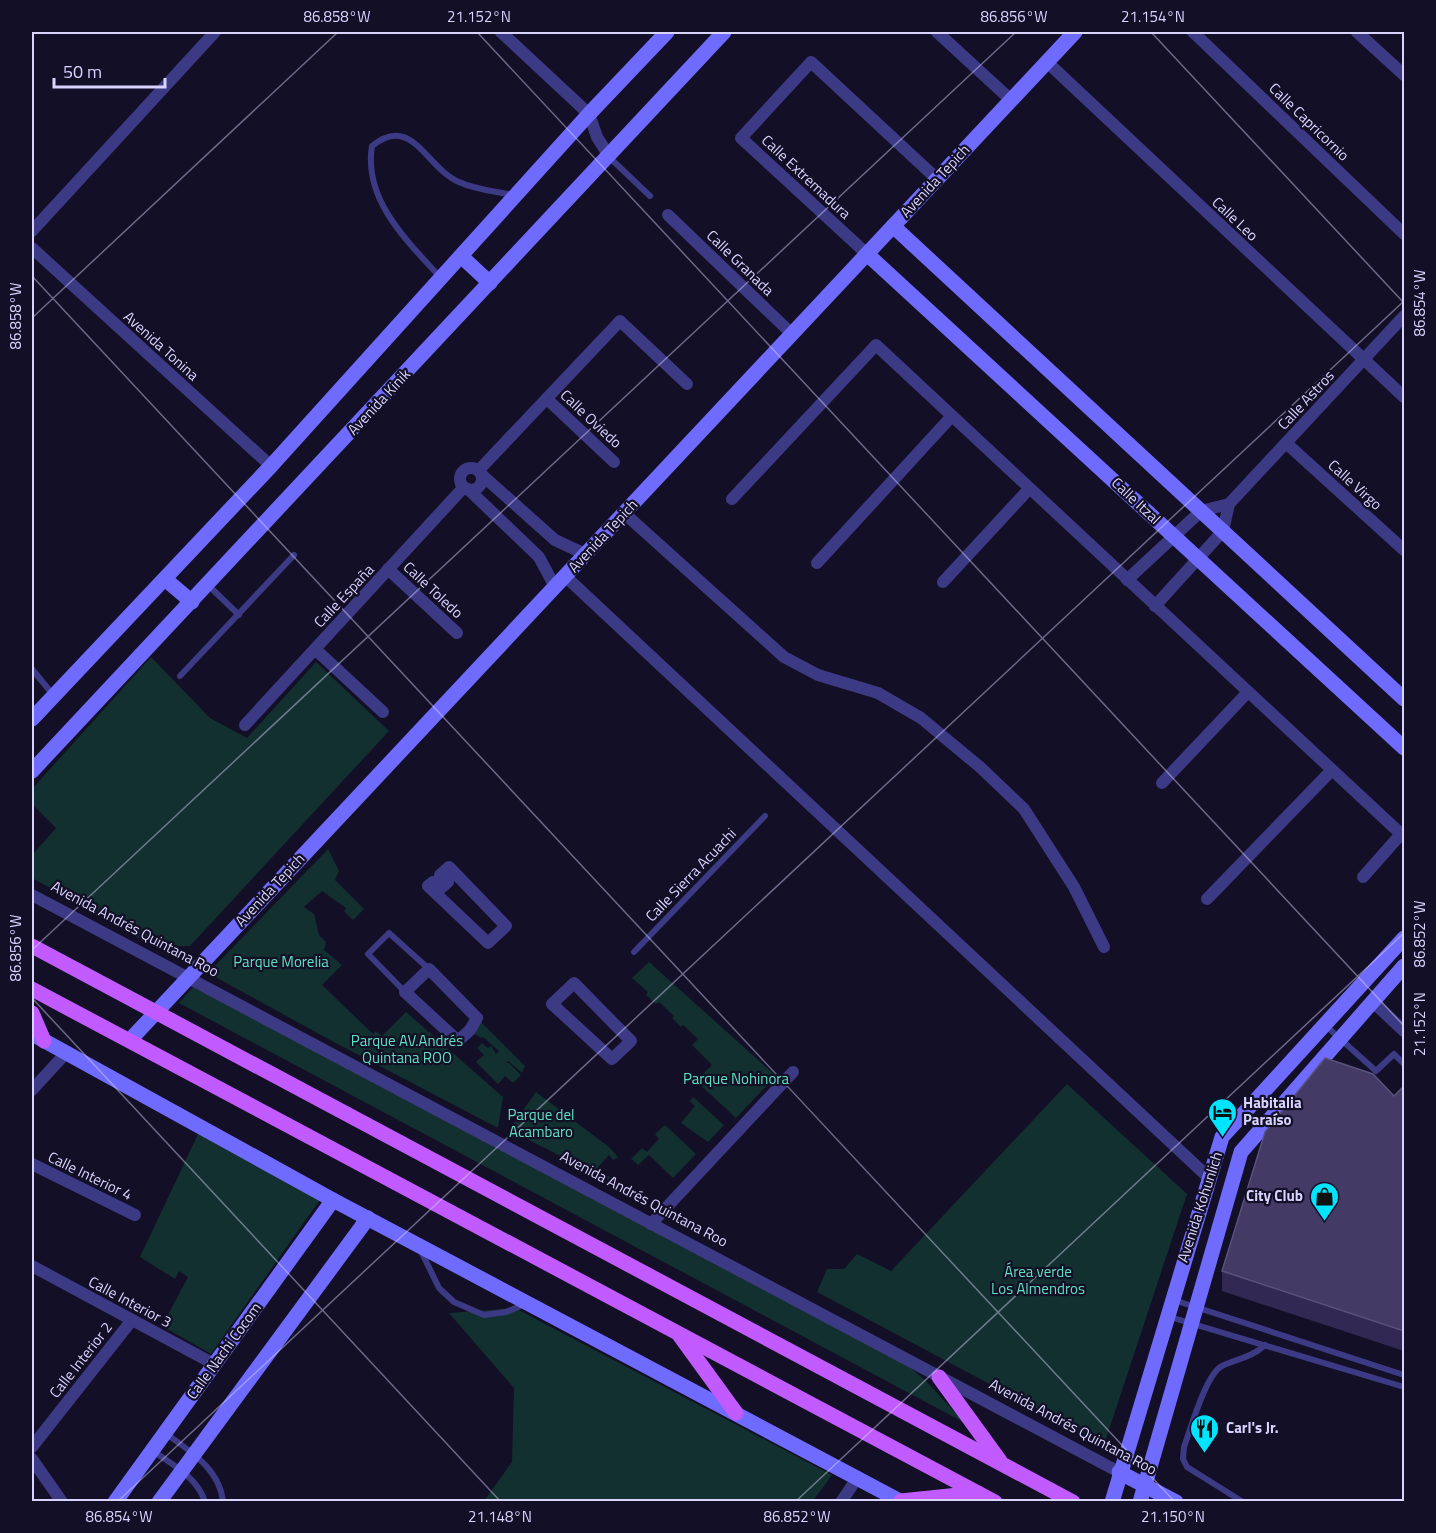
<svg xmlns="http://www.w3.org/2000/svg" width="1436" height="1533" viewBox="0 0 1436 1533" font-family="'Titillium Web',sans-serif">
	<rect width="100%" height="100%" fill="#130f26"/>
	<g fill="#12302f">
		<path d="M151,657L210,718L247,738L316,662L389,731L190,946L155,947L32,878V855L56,828L32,804V789Z"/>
		<path d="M328,849L339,871L335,880L364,909L353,920L344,911L346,908L322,891L304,907L314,914L319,935L326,942L324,950L342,965L322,985L373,1034L376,1031L382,1036L406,1012L503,1097L498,1128L330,1040L208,973Z"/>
		<path d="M649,962L776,1076L736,1118L696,1081L712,1065L692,1045L698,1039L683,1025L681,1027L672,1018L674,1016L659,1002L656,1004L646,995L648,992L632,978Z"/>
		<path d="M193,987C432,1111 668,1240 907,1365L926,1381L965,1423L179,1003Z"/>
		<path d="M477,1018L525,1066L522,1073L508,1061L506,1063H509L521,1075L513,1083L505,1076L498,1084L476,1062L484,1055L477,1048L482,1043L488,1048L491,1046L496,1054L499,1051L483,1037L481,1038L474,1033Z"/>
		<path d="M1067,1084L1187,1194L1104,1445L817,1292L827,1269H844L857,1254L891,1271Z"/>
		<path d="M536,1092L609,1147L618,1157L613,1160L609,1155L598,1167L613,1180L612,1182L509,1130Z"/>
		<path d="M693,1097L724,1125L708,1142L681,1123L695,1106L690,1101Z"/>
		<path d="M665,1125L696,1154L673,1178L649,1155L638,1165L631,1159L642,1148L647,1152L659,1139L655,1134Z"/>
		<path d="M200,1130L322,1197L211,1354L162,1326L188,1277L179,1271L175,1279L140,1257Z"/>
		<path d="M515,1308L832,1475L813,1501H484L512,1462L514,1388L449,1313Z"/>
	</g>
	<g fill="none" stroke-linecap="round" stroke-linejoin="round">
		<g stroke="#3d3a85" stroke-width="6">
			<path d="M609,157L650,196"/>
			<path d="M441,278C408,242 363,200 372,146C412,113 426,168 459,182C476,190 495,191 513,195"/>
			<path d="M208,585L239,615"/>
			<path d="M32,669L54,696"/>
			<path d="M180,676L294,555"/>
			<path d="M389,933L429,969L405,992L368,954Z"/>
			<path d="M634,952L765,816"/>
			<path d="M1326,1026L1376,1071L1394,1054L1404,1064"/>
			<path d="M421,1251L439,1288L454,1302L484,1315L506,1312L525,1304"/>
			<path d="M1174,1300L1404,1375"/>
			<path d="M1170,1317L1404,1387"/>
			<path d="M165,1433C190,1451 220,1469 223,1502"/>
			<path d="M153,1451C172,1464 198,1478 205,1502"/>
			<path d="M1243,1502L1187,1467L1183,1459L1184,1447C1191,1428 1206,1374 1222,1366C1238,1358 1251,1358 1265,1345"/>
		</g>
		<g stroke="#3d3a85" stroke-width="12">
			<path d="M501,32L589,114L597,137L609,156"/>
			<path d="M937,32L1011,100"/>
			<path d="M1193,32L1404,234"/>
			<path d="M1357,32L1404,75"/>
			<path d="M1047,62L1404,397"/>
			<path d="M668,215L792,334"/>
			<path d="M32,231L215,32"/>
			<path d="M32,248L271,466"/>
			<path d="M867,254L741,138L811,62L937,179"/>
			<path d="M547,399L614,462"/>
			<path d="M1286,443L1404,550"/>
			<circle cx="471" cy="479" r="11"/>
			<path d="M479,470L620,321L687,384"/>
			<path d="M482,475L555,540L585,554"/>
			<path d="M468,489L539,557L555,587"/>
			<path d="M732,499L876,345L1401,834L1363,877"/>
			<path d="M624,513L784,657L818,675L878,693L921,718L980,767L1024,809L1074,887L1104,947"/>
			<path d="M817,563L952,416"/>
			<path d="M388,569L457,633"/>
			<path d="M565,576L1208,1177"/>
			<path d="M1127,580L1201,511L1229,504"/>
			<path d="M943,582L1029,489"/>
			<path d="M1155,606L1223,531L1229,504L1404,316"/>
			<path d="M315,649L383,712"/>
			<path d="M245,725L464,487"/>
			<path d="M1162,783L1248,692"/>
			<path d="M449,867L506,926L488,943L428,886L433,882L440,889L448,882L440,875Z"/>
			<path d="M32,895L1119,1472"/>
			<path d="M1207,899L1332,770"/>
			<path d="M429,969L477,1018L470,1030L458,1041L405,992Z"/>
			<path d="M574,983L631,1041L612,1059L552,1004Z"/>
			<path d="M1373,1002L1404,1031"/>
			<path d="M32,1090L66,1053"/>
			<path d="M32,1164L135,1215"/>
			<path d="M651,1224L793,1072"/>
			<path d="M32,1266L214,1364"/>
			<path d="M32,1447L132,1320"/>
			<path d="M32,1459L62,1502"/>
			<path d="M841,1502L858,1477"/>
		</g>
		<g stroke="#6f6bff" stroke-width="15">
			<path d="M893,226L1404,699"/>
			<path d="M867,254L1404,748"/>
			<path d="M462,257L490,283"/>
			<path d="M165,579L192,602"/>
			<path d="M32,719L271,466L589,114L667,32"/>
			<path d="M32,771L724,32"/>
			<path d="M32,1034L333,1200L902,1502"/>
			<path d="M130,1040L1075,32"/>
			<path d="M1119,1472L1176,1502"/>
			<path d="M115,1502L333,1200"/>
			<path d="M159,1502L368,1218"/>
			<path d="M1112,1502L1222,1137L1404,938"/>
			<path d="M1140,1502L1241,1152L1404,966"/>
		</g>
		<g stroke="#c25bff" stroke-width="15">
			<path d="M32,946L1073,1502"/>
			<path d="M32,989L995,1502"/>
			<path d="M32,1013L44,1041"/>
			<path d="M680,1336L736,1413"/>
			<path d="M939,1377L1000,1461"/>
			<path d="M901,1501L978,1493"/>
		</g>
	</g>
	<path fill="#312854" d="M1404,1086V1351L1222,1291V1271Z"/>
	<path fill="#433a66" stroke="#5a527e" stroke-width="1.5" d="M1325,1058L1373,1074L1394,1096L1404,1086V1331L1222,1271L1265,1132Z"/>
	<path fill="none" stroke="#d9d4ff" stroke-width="1.5" stroke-opacity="0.45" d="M477,32L1404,1026M1151,32L1404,303M32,276L1175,1502M32,318L338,32M32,950L1016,32M32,998L501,1502M117,1502L1404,301M795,1502L1404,933"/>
	<defs>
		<symbol id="hotel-pin" viewBox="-11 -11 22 30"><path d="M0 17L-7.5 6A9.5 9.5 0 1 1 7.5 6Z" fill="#00e5ff" stroke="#130f26"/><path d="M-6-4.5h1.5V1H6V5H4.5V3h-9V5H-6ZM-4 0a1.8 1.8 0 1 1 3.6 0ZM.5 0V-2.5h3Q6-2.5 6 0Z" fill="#111"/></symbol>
		<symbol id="shop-pin" viewBox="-11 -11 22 30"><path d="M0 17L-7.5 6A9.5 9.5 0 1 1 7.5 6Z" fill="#00e5ff" stroke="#130f26"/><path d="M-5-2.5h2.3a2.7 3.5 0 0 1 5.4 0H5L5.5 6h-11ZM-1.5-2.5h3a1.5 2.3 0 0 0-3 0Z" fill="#111"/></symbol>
		<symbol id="restaurant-pin" viewBox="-11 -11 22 30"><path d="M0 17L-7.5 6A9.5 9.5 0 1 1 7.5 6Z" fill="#00e5ff" stroke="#130f26"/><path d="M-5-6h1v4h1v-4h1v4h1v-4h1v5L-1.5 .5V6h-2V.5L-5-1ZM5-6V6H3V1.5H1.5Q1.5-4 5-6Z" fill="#111"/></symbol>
	</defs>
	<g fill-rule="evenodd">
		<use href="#hotel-pin" x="1206" y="1096" width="33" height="45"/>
		<use href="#shop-pin" x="1308" y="1180" width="33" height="45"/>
		<use href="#restaurant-pin" x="1188" y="1412" width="33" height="45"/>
	</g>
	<g text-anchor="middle" stroke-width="4.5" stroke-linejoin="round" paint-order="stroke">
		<g font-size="15" fill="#d9d4ff" stroke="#130f26">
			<text transform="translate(1309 122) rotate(44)" y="5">Calle Capricornio</text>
			<text transform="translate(806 177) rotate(43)" y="5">Calle Extremadura</text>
			<text transform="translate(935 181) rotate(-47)" y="5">Avenida Tepich</text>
			<text transform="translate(1235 219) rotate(43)" y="5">Calle Leo</text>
			<text transform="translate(740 263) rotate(44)" y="5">Calle Granada</text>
			<text transform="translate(161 346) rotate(42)" y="5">Avenida Tonina</text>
			<text transform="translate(1306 400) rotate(-47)" y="5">Calle Astros</text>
			<text transform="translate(379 402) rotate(-47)" y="5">Avenida Kinik</text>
			<text transform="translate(591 419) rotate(43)" y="5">Calle Oviedo</text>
			<text transform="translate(1355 485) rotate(42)" y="5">Calle Virgo</text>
			<text transform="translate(1136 501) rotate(43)" y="5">Calle Itzal</text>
			<text transform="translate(603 536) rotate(-47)" y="5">Avenida Tepich</text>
			<text transform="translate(433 590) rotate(43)" y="5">Calle Toledo</text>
			<text transform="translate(344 596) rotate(-47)" y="5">Calle España</text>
			<text transform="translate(691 875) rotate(-46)" y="5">Calle Sierra Acuachi</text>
			<text transform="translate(270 890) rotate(-47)" y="5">Avenida Tepich</text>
			<text transform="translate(135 929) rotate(28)" y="5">Avenida Andrés Quintana Roo</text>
			<text transform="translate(90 1176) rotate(26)" y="5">Calle Interior 4</text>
			<text transform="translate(644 1199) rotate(28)" y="5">Avenida Andrés Quintana Roo</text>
			<text transform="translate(1200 1207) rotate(-72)" y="5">Avenida Kohunlich</text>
			<text transform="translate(130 1302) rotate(28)" y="5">Calle Interior 3</text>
			<text transform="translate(224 1351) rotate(-54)" y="5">Calle Nachi Cocom</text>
			<text transform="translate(81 1360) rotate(-52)" y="5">Calle Interior 2</text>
			<text transform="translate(1073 1427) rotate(28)" y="5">Avenida Andrés Quintana Roo</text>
		</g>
		<g font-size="15" fill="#5fe0c0" stroke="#130f26">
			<text x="281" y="967">Parque Morelia</text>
			<text x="407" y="1046">Parque AV.Andrés<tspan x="407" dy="17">Quintana ROO</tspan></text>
			<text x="736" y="1084">Parque Nohinora</text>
			<text x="541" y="1120">Parque del<tspan x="541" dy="17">Acambaro</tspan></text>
			<text x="1038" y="1277">Área verde<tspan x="1038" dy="17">Los Almendros</tspan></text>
		</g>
		<g font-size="15" font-weight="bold" fill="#d9d4ff" stroke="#130f26" text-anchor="start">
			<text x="1243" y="1108">Habitalia<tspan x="1243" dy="17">Paraíso</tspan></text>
			<text x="1303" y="1201" text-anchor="end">City Club</text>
			<text x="1226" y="1433">Carl's Jr.</text>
		</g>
	</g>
	<rect width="1436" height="1533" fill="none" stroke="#130f26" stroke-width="66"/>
	<path d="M54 78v9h111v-9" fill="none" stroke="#d9d4ff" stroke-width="3"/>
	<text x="63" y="78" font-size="18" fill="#d9d4ff" stroke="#130f26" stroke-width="4.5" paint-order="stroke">50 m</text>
	<rect x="33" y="33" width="1370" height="1467" fill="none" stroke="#d9d4ff" stroke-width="2"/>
	<g font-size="15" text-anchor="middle" fill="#d9d4ff">
		<text x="337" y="22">86.858°W</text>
		<text x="479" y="22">21.152°N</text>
		<text x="1014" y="22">86.856°W</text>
		<text x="1153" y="22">21.154°N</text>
		<text transform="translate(1420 303) rotate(-90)" y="5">86.854°W</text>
		<text transform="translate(16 316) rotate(-90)" y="5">86.858°W</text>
		<text transform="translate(1420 934) rotate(-90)" y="5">86.852°W</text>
		<text transform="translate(16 948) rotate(-90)" y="5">86.856°W</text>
		<text transform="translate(1420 1024) rotate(-90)" y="5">21.152°N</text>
		<text x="119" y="1522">86.854°W</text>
		<text x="500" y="1522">21.148°N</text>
		<text x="797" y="1522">86.852°W</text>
		<text x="1173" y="1522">21.150°N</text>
	</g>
</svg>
